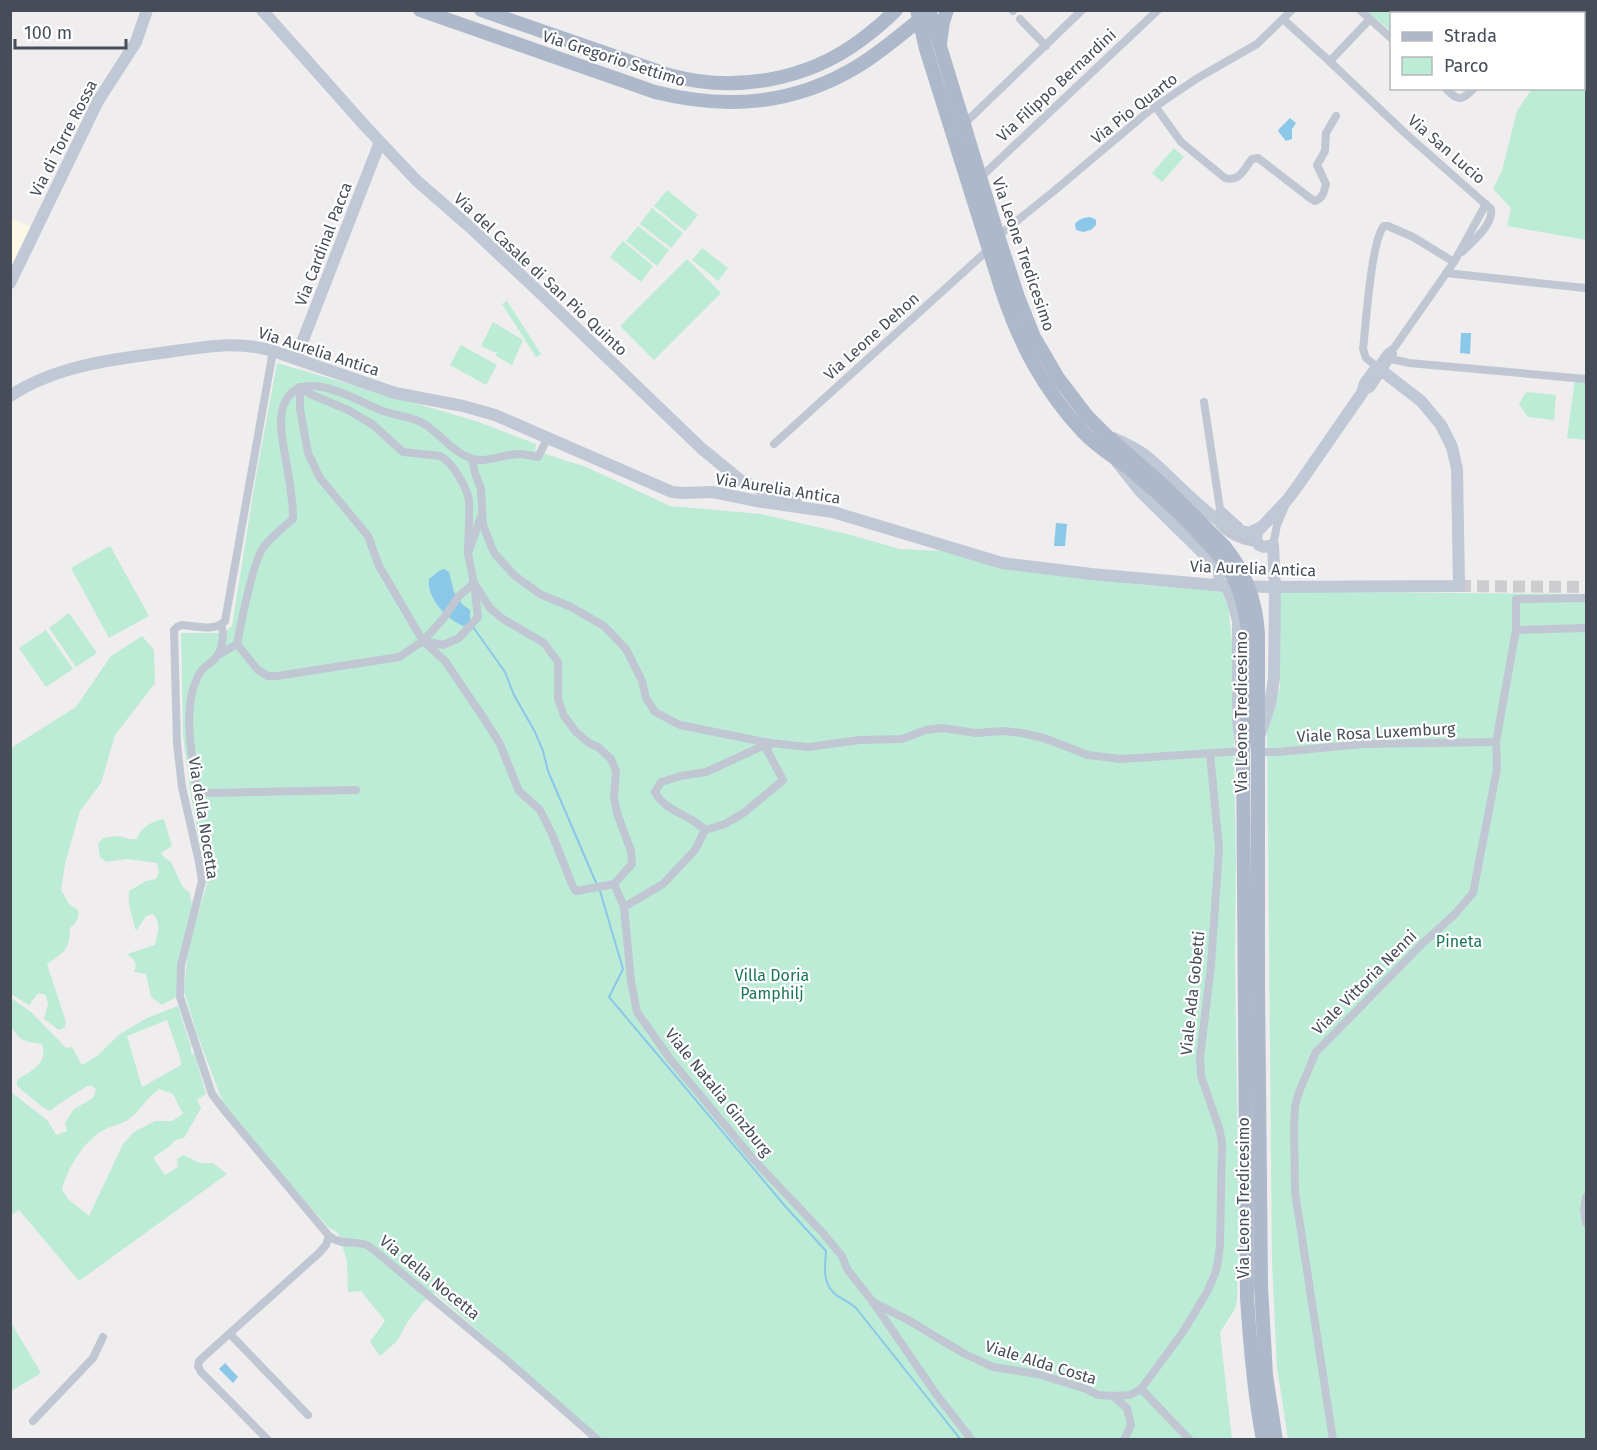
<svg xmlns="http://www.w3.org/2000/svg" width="1597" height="1450" viewBox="0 0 1597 1450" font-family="'Fira Sans',sans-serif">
	<rect width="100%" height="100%" fill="#efeded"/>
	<path fill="#fbf8e5" d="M11,218L32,227L11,273Z"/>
	<g fill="#bcecd6" fill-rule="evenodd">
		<path d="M1428,10L1429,13L1392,14L1391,31L1367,11Z"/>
		<path d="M1558,11H1586V31L1584,33V14L1556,13Z"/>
		<path d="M1584,39L1586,44V240L1507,226L1511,208L1493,189L1502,171L1517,111L1532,89L1584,88Z"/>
		<path d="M1174,148L1184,157L1162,182L1152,173Z"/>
		<path d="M667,190L698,215L685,231L654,206Z"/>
		<path d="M652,208L683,233L671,248L640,224Z"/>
		<path d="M638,226L669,250L657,266L626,241Z"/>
		<path d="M623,241L653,266L641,282L610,257Z"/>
		<path d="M702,248L728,268L718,281L692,260Z"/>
		<path d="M687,259L721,293L654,360L620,326Z"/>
		<path d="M507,301L541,354L536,357L502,304Z"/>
		<path d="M493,322L523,340L512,365L496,356L498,349L496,353L481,346Z"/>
		<path d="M461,345L497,365L486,385L450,365Z"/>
		<path d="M277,363L476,421L536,444L535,450L566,461L584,466L670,506L761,514L851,535L900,549L944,551L1089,578L1142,585L1221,590L1228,605L1232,641L1236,861L1235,959L1239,1229L1237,1300L1235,1309L1220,1332L1232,1439H602L435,1293L423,1302L408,1321L397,1341L380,1356L370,1342L385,1321L361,1291L348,1292L347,1261L338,1233L328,1227L261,1152L225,1108L197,1034L184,991L188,948L207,884L191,796L183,736L181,633H224L232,626L255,482Z"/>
		<path d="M1575,378L1586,379V440L1567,438Z"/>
		<path d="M1526,392L1556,395L1554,420L1528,417L1519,404Z"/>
		<path d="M110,546L149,616L109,638L71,568Z"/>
		<path d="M1279,592L1586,594V1439H1288L1277,1367L1272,1264L1267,731L1280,686Z"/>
		<path d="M69,613L97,653L76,667L49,628Z"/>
		<path d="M46,630L73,669L46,687L19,648Z"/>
		<path d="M142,636L154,650L155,683L115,735L101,783L80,811L65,864L61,890L69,904L78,910C79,918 77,923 70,928C70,950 63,953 47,964L66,1022L65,1027L59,1030L44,1019L48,1004L46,995L38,993L29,1005L11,994V748L76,707L111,656Z"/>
		<path d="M164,819L172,846L161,853L165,858L171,862L182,886L190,893L192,906L177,983L176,997L162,1005L151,997L146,974L134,972C138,964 134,959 127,954L155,945C157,935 162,923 153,914L146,916L136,931C133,918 127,903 129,891L146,881L156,879L159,872L157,863L127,859L106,862L100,857L98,844L103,838L118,836L130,839H137C140,827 153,821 164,819Z"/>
		<path d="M11,998L31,1012L66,1048L72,1047L82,1065L97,1056L120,1034L147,1018L178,1006L191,1047V1053L195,1055L206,1094L197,1100L201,1108L184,1138L175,1140L171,1145L153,1158L165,1175L178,1167L177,1159L183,1155L200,1163H213L227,1174L79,1281L19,1210L11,1215V1092L48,1121L56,1135L67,1131L65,1123L74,1109L93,1098L96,1089L92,1086H87L59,1104L50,1111L41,1106L17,1086V1080C31,1071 49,1064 42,1044L29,1042L21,1039L11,1028ZM167,1020L180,1057L181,1065L142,1087L127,1036ZM159,1089L173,1094L183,1114L172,1121H155L134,1132L123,1144L89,1216L68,1199L62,1190C67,1169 84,1140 104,1130C112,1126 122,1124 129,1119C141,1110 147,1097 159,1089Z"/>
		<path d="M10,1321L41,1373L11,1391H10Z"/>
	</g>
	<g fill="#8ac7e8">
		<path d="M1290,118L1296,123L1292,129V139L1286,141L1278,131L1279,129Z"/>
		<path d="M1089,217L1093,218L1096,220V225L1091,230L1083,232L1076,230L1075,224C1079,219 1083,218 1089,217Z"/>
		<path d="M1461,333H1471L1470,354L1460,353Z"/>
		<path d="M1056,523L1067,524L1065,546H1054Z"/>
		<path d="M444,569L449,572L454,592L462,604L470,610V622L464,626C447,620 426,597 429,579L439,571Z"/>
		<path d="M225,1363L238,1377L233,1383L219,1369Z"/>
	</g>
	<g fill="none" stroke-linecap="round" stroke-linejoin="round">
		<g stroke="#8ac7e8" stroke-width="2">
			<path d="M473,627L505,672L514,695L535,732L543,751L548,771L597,885"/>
			<path d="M600,891L623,969L609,997L785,1206L826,1251C825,1266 822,1283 835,1294C841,1299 850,1302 856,1308L961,1440"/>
		</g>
		<path stroke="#cdcdcf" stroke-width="12" stroke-dasharray="12 6" stroke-linecap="butt" d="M1459,586L1586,587"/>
		<g stroke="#c0c7d2" stroke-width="8">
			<path d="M1012,10L1013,11"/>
			<path d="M1360,10L1392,39"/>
			<path d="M1437,10L1439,14"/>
			<path d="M1541,14L1543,10"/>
			<path d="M1020,19L1046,46"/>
			<path d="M1283,19L1326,58L1406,134L1491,209C1494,224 1472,242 1462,252"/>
			<path d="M1330,61L1370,19"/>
			<path d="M1445,88C1458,101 1461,102 1474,88"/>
			<path d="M1155,106L1181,142L1225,178C1240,182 1244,169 1252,159L1258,158L1310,198L1315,201C1323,199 1324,191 1326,184L1317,165L1325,151L1326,133L1336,116"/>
			<path d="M964,124L1082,10"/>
			<path d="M981,177L1158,10"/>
			<path d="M998,236L1054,191L1149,111L1196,79L1257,44L1292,10"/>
			<path d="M1454,262L1413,237L1388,226H1384C1371,240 1366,325 1363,349L1366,358L1377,367L1387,353L1394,348L1454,262L1486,204"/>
			<path d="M1446,273L1585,288"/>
			<path d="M273,351L225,621C215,632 195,626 182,625L177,627L174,630L177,744L182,787L199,862L202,881L181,965L180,997L212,1094L224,1110L329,1236C343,1247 354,1239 369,1246L510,1363L598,1440"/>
			<path d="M1391,359L1409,363L1586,379"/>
			<path d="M300,387V409L308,453L320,478L368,536L379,566L423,641L445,661L483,717L499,742L519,791L540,810L552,834L573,887L576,891L614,884"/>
			<path d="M300,387L310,394L348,410L372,424L403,452L440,456C452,461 467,488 469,500C470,517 468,536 468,554"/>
			<path d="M1362,393L1371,388L1393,354"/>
			<path d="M1204,402L1220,509"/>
			<path d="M774,444L989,249"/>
			<path d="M472,459L475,473L481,489L483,525L494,553L515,576L540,594L571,607L604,626L626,649L642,681L646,698L655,712L680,725L770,743L808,747L860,740L902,739L926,730L942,728L976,733L1003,731L1022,733L1044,738L1088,755L1121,759L1243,751"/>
			<path d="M1219,513L1220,509L1239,526"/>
			<path d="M1219,524C1228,536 1242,541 1257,543"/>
			<path d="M1273,545L1277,525L1285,506"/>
			<path d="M221,626C224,633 223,636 222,643C218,665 205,661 198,676C182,707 192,754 196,787L207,793L356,790"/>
			<path d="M1516,630V599L1586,598"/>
			<path d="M423,641L443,645L459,638L478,617L474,583L468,554L481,516"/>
			<path d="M237,644L258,670L268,676H277L399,657L423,641L443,619L458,597L474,583L490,608L503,619L544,643L558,662V699L564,716L576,732L589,743L598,747L611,759L616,771L614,798L617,813L631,851L632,864L614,884"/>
			<path d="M220,654L237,644C241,623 253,559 265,545C273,536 283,527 293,519C293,498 289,477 285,456C283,441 279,426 282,411C294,360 356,401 383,411C397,416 415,417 426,425C441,435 453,452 470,458C485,464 504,454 520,454C525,454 532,456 538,457L548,437"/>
			<path d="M1258,752H1278L1364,744L1496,742"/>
			<path d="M705,830C692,815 665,812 655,792L661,782L681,776L706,772L769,743"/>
			<path d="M614,884L624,907L631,981L637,1012L671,1060L754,1160L821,1231L842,1256L847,1269L873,1302L936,1394L972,1440"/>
			<path d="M624,907L663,884L695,850L705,830L725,824L745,812L783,780L767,750L770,743"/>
			<path d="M1586,1197L1584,1210L1586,1223"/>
			<path d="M873,1302L908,1320L963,1353L993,1367L1038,1374L1086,1389L1098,1395L1113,1396L1130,1395L1141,1389L1183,1332L1207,1292L1215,1274L1218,1262L1220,1244L1222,1142L1219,1128L1201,1076L1200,1057L1211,966L1219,848L1210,754"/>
			<path d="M230,1334L308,1415"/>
			<path d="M1141,1389L1190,1440"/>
			<path d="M1113,1396L1127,1408L1131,1425L1124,1440"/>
			<path d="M33,1421L93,1358L103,1337"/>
			<path d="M268,1440L201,1372L198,1366L199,1361L319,1253L326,1245L329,1236"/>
			<path d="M1333,1440L1295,1192L1294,1124L1295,1106L1299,1092L1316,1052L1423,943L1454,915L1473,893L1497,769L1496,742L1516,630L1586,628"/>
		</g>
		<g stroke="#c0c7d5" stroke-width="12">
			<path d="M262,10L366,127L417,181L471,228L539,292L701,448L740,480L760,489L796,500"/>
			<path d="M10,283L98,101L136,42L147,10"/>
			<path d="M296,358L380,142"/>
			<path d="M10,396C57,365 115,359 168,352C206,347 236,340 273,351L395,393L463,406L495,415L672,492L683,493L713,492L762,502L833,512L1002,563L1091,574L1226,586L1275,587L1459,586L1457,469L1452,447L1441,425L1421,401L1377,367L1365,383L1362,393L1299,484L1288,499L1257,532L1256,539L1259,545L1264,547L1273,545L1275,587L1274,678L1270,704L1260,734"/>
			<path d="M1113,438C1125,443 1136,448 1146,456C1170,474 1220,536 1251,532C1252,531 1258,529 1259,528"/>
			<path d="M1117,462L1140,491L1212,562L1219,572L1220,585"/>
			<path d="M1226,586L1232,599L1238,621V721L1241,744"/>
		</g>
		<g stroke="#adb8cb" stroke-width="14">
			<path d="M420,10L655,92C727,110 794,105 858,66C881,52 903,33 924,16"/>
			<path d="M481,10L669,75C734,93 806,81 861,40C873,31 885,21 896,10"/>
			<path d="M917,10L926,49L1002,291C1020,345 1044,390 1083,432C1099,449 1120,460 1137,475C1167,500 1196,529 1222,559"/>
			<path d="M929,10L998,236L1018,297L1034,337L1058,378L1087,416L1107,436L1163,485L1224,546"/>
			<path d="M940,43L943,22L947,10"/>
			<path d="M1258,634V984L1261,1287L1266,1375L1276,1440"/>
			<path d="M1249,635L1250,691L1243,751L1247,1297C1250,1345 1254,1393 1263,1440"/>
		</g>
		<g stroke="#adb8cb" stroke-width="14">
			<path d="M1224,546C1245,571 1256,601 1258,634"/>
			<path d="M1222,559C1239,581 1245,608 1249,635"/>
		</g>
	</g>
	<g text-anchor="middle" stroke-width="4.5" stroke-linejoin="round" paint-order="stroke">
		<g font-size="16" fill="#464d59" stroke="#fff">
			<text transform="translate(614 58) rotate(18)" y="6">Via Gregorio Settimo</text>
			<text transform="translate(1056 85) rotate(-43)" y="6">Via Filippo Bernardini</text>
			<text transform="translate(1134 108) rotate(-38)" y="6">Via Pio Quarto</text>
			<text transform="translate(63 138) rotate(-63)" y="6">Via di Torre Rossa</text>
			<text transform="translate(1447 149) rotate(41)" y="6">Via San Lucio</text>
			<text transform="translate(323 244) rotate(-69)" y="6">Via Cardinal Pacca</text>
			<text transform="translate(1024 254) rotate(71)" y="6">Via Leone Tredicesimo</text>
			<text transform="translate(541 274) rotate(43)" y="6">Via del Casale di San Pio Quinto</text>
			<text transform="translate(871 336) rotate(-42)" y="6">Via Leone Dehon</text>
			<text transform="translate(319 351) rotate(18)" y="6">Via Aurelia Antica</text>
			<text transform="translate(778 488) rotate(9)" y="6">Via Aurelia Antica</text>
			<text transform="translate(1253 568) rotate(2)" y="6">Via Aurelia Antica</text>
			<text transform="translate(1241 712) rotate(-90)" y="6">Via Leone Tredicesimo</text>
			<text transform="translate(1376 732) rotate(-3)" y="6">Viale Rosa Luxemburg</text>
			<text transform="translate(204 818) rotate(81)" y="6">Via della Nocetta</text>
			<text transform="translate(1364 982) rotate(-45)" y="6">Viale Vittoria Nenni</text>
			<text transform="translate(1192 993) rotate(-84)" y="6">Viale Ada Gobetti</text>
			<text transform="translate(719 1092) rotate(51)" y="6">Viale Natalia Ginzburg</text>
			<text transform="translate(1243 1198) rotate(-90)" y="6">Via Leone Tredicesimo</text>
			<text transform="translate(430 1277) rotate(39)" y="6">Via della Nocetta</text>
			<text transform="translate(1041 1362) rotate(17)" y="6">Viale Alda Costa</text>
		</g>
		<g font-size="16" fill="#1a7756" stroke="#fff">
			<text x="1459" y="947">Pineta</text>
			<text x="772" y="981">Villa Doria<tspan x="772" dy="18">Pamphilj</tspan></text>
		</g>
	</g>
	<rect width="1597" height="1450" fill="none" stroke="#464d59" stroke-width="24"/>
	<rect x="1390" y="12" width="195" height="78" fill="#ffffff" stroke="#b5b8bd" stroke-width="1.5"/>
	<rect x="1402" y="32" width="30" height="9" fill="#adb8cb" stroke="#b5b8bd" stroke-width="1.5"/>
	<text x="1444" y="42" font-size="18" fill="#464d59">Strada</text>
	<rect x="1402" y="57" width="30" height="18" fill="#bcecd6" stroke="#b5b8bd" stroke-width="1.5"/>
	<text x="1444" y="72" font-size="18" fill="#464d59">Parco</text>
	<path d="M15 39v9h111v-9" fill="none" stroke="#464d59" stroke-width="3"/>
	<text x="24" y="39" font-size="18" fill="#464d59" stroke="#ffffff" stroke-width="4.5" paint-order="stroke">100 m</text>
</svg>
